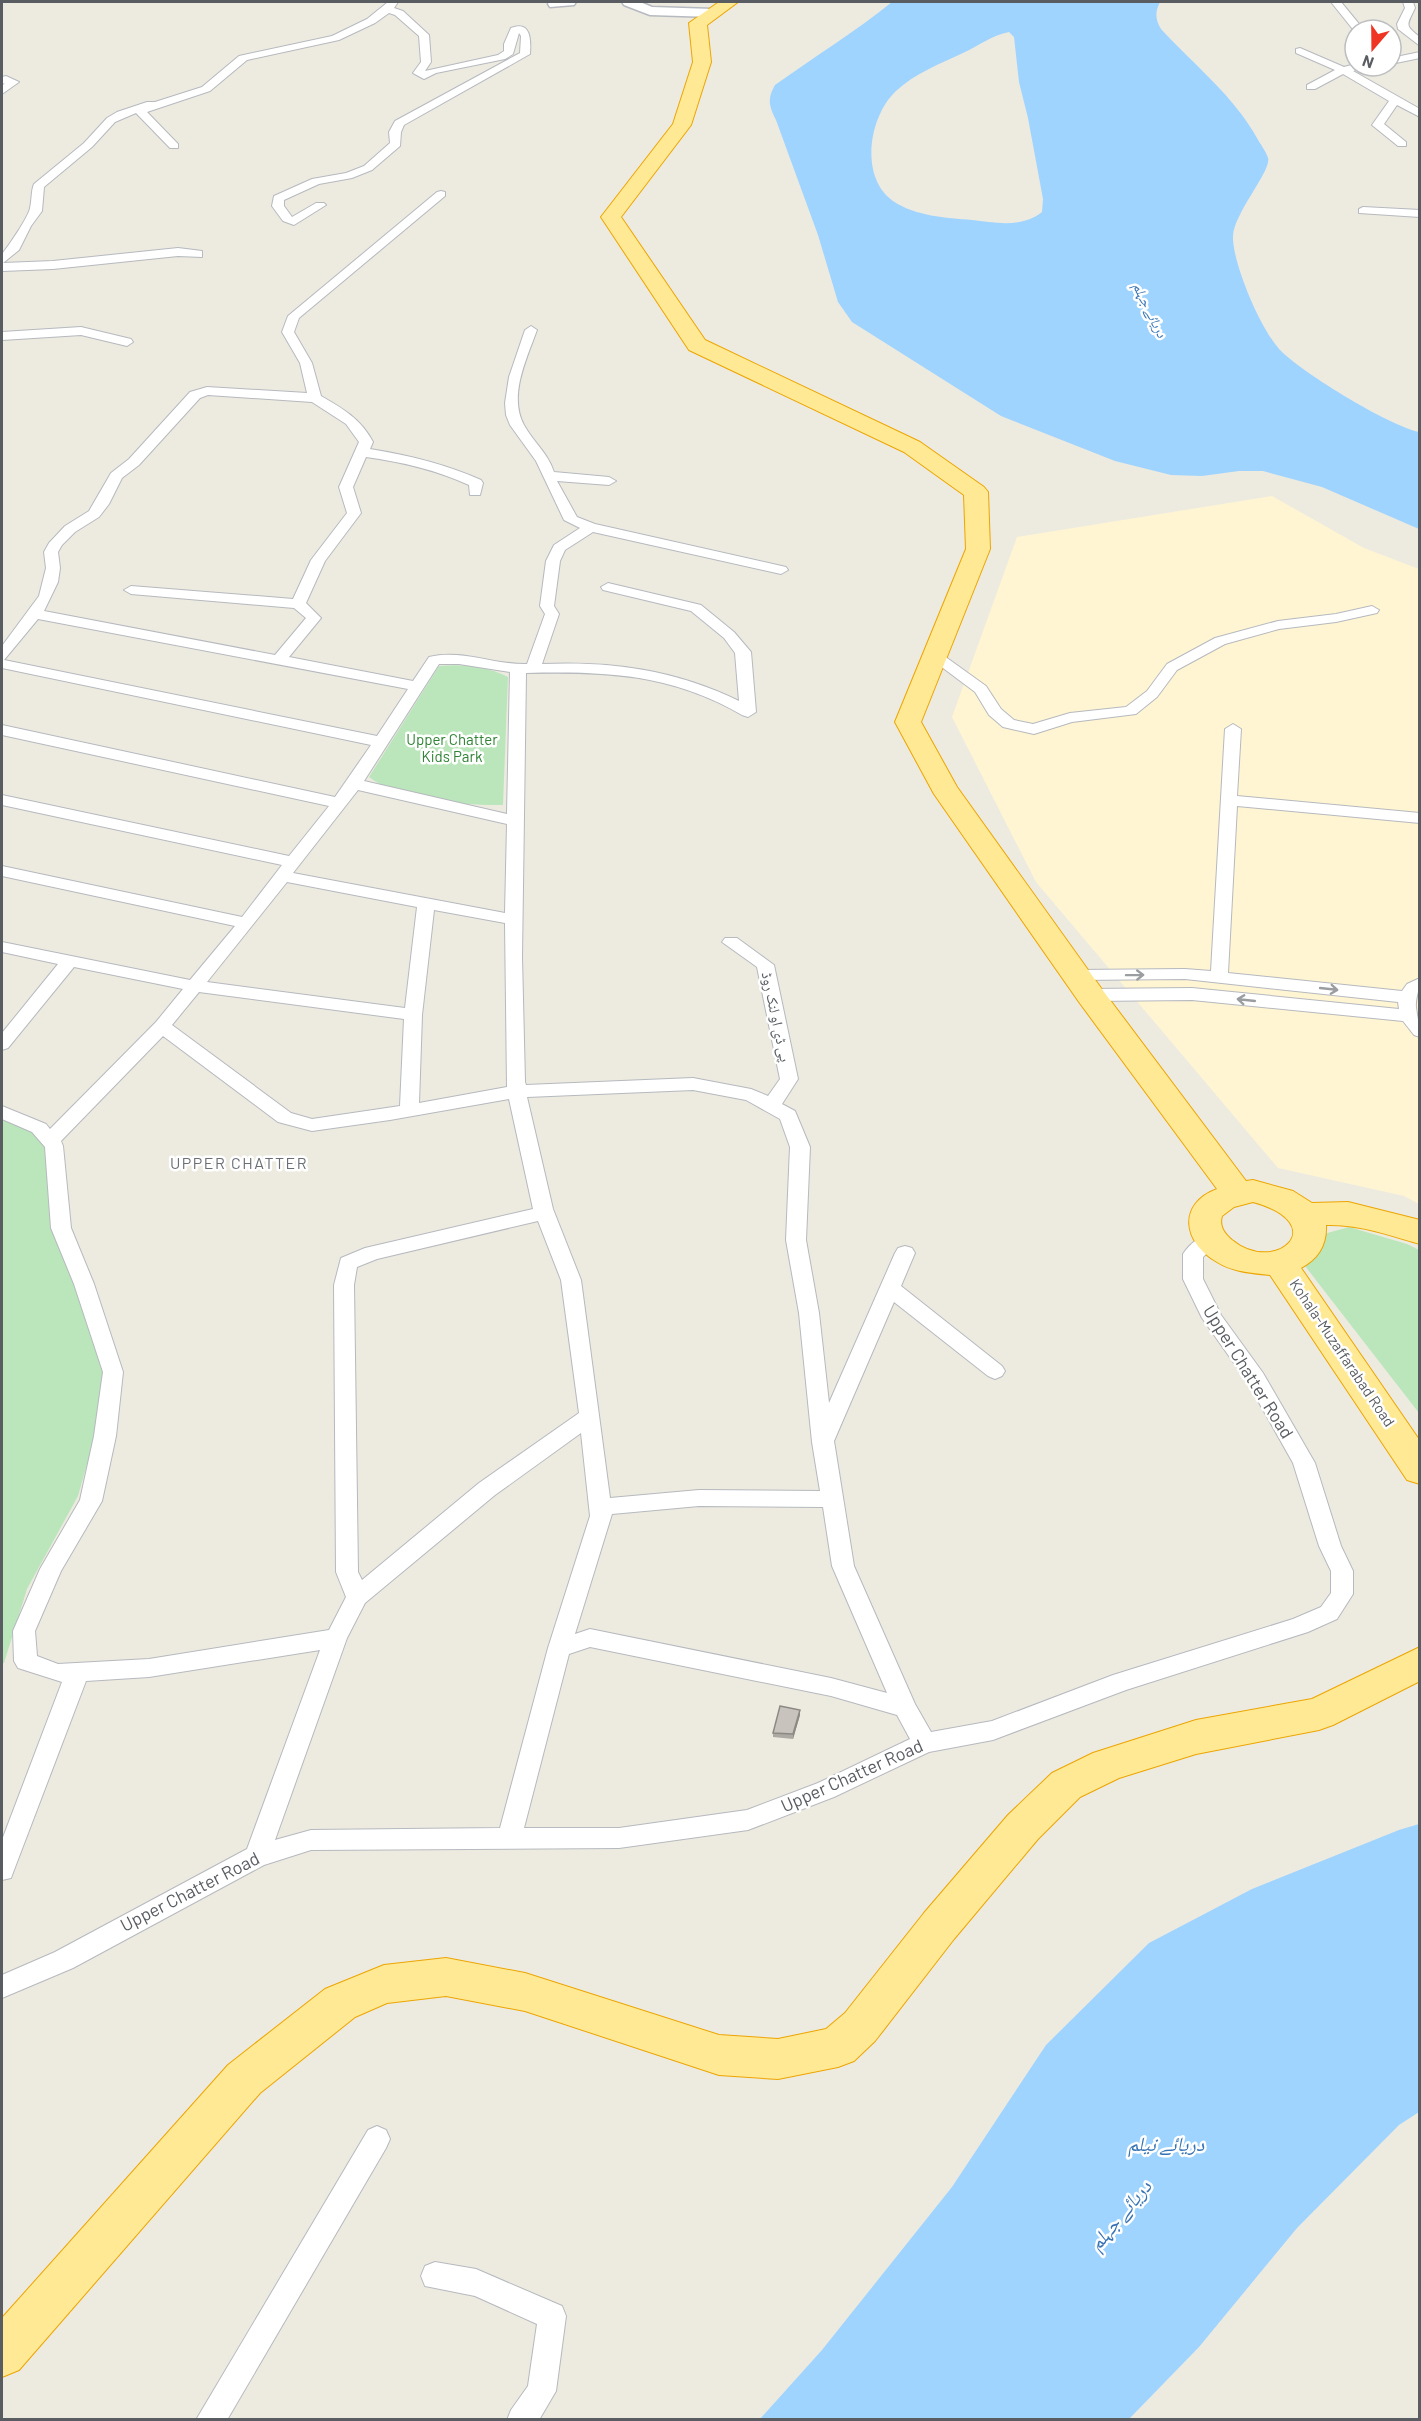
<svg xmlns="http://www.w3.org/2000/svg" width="1421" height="2421" viewBox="0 0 1421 2421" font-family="Barlow,'Noto Naskh Arabic',sans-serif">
	<rect width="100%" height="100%" fill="#edeae0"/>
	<path fill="#fff5d3" d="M1272,496L1364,548L1419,569V1204L1404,1196L1278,1168L1036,882L952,717L1017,537Z"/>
	<g fill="#bbe6bb">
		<path d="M439,666C463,664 486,666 508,677L503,805C468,806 397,800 369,777Z"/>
		<path d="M2,1112L39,1128L54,1146L61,1228L113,1372L78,1496L27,1589L4,1663L2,1664Z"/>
		<path d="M1349,1227L1407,1244L1419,1250V1413L1288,1244Z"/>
	</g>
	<g fill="#9ed4ff" fill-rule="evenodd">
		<path d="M892,2H1160C1155,12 1155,19 1161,29C1194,65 1233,95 1257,138C1260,144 1266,151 1268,158C1272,170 1234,213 1233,236C1232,263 1262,333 1282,352C1306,375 1388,425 1419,432V529L1322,487L1263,471H1239L1202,476L1171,475L1115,461L1001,416L852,322L838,302L818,235L776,120C769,106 767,99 775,85C814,57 855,32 892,2ZM1009,32L1014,37L1019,82L1028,118L1043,199L1042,212C1022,228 996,223 972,220C946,218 915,216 893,201C859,177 869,116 896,91C915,73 940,64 963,53C978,46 993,35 1009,32Z"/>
		<path d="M1419,1824V2112L1399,2125L1297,2228L1199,2347L1129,2419H760L822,2350L952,2187L1046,2045L1149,1943L1252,1889L1399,1830Z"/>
	</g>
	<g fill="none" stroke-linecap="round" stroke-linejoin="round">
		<defs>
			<g id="minor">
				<path d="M388,2H398L394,8L403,11L429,35L431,62L425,71L498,55L504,51V44L511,28C531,20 531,40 530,54L404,125L401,132L400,146L372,170L352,178L319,184L284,200V206L292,217L316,203H324L326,205L294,225L283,221L272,206L274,196L312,179L346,173L364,166L390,143L389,132L395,121L520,53L521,36L519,33L513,54L505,59L436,73L424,79L413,73L421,62L419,36L395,15L389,13L375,23L339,40L247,60L210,91L147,112L178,144V148H170L136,113L115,122L92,147L44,187L42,211L31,226L19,250L3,263L53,261L178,248L202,251V257L178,256L53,269L2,271V254C8,247 29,216 30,208C32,200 31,191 34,184L84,143L107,118L117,112L147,102H155L202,87L239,56L332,36L367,19Z"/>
				<path d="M1331,2H1341L1364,30H1355V32Z"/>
				<path d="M1403,2H1413L1415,8C1407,25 1404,25 1420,37V46L1398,29L1397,24L1405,8Z"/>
				<path d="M1300,48L1344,67L1355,64L1368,66L1353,71L1420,109V117L1397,105L1384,124L1406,142V146H1398L1372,125L1389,101L1343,74L1315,89H1307V85L1335,70L1296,53V49Z"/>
				<path d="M1420,52V58L1391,64V58Z"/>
				<path d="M6,76L19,82L2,94V86L5,83L2,84V77Z"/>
				<path d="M441,191L445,192V196L299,318L294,332L312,363L321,396C342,408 361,419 373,442L370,449C408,455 445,464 481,480L483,483L480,495H470L469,485C436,470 402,462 366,457L353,487L361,513L325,561L306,603L321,618L289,657L413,681L429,657C462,649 494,665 527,664L545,614L540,606L546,561L554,545L580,528L564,520L536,461L510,425L506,415L505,403L509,377L525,330L531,326L537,330C527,358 508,396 524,425C533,442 548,453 554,472L609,477L616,481L609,485L557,481L577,517L595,524L786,567L788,570L781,574L593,532L565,550L560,561L554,606L559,614L542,664C612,661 676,670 739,701L735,653L724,638L691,611L603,590L601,587L608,583L701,605L734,632L751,652L756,712L748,717L742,715C672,674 605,671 526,673L522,957L525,1082L526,1085L693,1078L751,1089L768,1096L780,1079L757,967L722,942L725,938H737L774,965L798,1079L782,1104L795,1111L810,1147L806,1240L819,1313L829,1403L895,1253L898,1248L905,1246L912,1248L915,1253L901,1286L1002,1366L1005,1371L1002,1376L995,1379L988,1376L894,1302L834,1441L854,1566L915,1704L931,1732L992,1721L1113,1675L1293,1619L1321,1607L1331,1593V1571L1319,1546L1293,1463L1248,1383L1202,1318L1183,1279V1254C1190,1243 1205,1231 1218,1235L1221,1240L1203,1257V1279L1221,1315L1263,1373L1315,1463L1341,1546L1353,1571V1594L1337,1619L1308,1632L1126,1690L993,1740L929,1752L834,1797L748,1830L619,1848L311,1850L264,1865L73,1968L2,1998V1975L55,1952L247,1849L320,1650L149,1677L86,1681L14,1870L11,1878L2,1880V1840L62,1682L18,1668L14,1661L13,1631L40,1569L80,1500L94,1436L103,1372L74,1284L51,1228L45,1147L32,1132L2,1119V1106L46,1124L50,1129L156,1022L183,989L74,967L8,1048L2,1050V1033L58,964L2,952V942L190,980L235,926L2,876V866L242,917L282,865L2,805V795L289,856L329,806L2,735V725L335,797L371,745L2,668V646L39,596L46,568L44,552L49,543L65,526L89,511L111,473L129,459L190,392L207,387L307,393L300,363L282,332L288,316L437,192ZM208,395L312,402L346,424L359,442L339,487L347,513L311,560L293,599L131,586L124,590L131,594L294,608L306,618L275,655L44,611L58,582L60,568L58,552L62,545L75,532L99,517L109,504L122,478L139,465L200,398ZM38,619L408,689L377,736L4,660ZM439,664H459L510,672L507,814L364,781ZM358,790L507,824L505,913L293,873ZM287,882L417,907L405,1008L207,982ZM434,910L505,923L507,1087L419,1103L422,1015ZM199,992L404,1019L400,1106L312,1119L291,1113L172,1025ZM163,1036L278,1122L312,1131L390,1120L509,1099L533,1209L365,1248L341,1258L334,1285L336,1572L346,1597L329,1630L149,1659L58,1664L37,1656L35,1631L61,1571L102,1501L116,1436L123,1372L94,1284L71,1228L63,1146L61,1141ZM693,1090L746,1100L780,1119L790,1147L786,1240L799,1313L812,1442L820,1491L699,1490L610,1498L581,1280L553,1209L527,1097ZM538,1221L561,1280L579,1413L479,1483L362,1580L358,1572L354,1285L357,1267L377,1259ZM581,1433L590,1516L548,1648L500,1828L311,1830L275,1840L347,1638L365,1603L495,1495ZM699,1506L823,1507L832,1566L887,1693L831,1678L590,1629L575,1634L612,1514ZM590,1647L831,1696L897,1715L910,1739L818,1783L747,1810L619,1828H524L569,1654Z"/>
				<path d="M1363,207L1420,210V217L1359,213V209Z"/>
				<path d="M81,327L131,339L133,342L127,346L81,335L2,340V332Z"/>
				<path d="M1372,606L1379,610L1377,613L1336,622L1279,629L1225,644L1177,670L1157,697L1136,714L1072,722L1034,734L1003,727L989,715L975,692L927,656L935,651L940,653L986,686L1001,709L1014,720L1033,724L1070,713L1126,707L1147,691L1167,664L1215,638L1278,621L1336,614Z"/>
				<path d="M1233,724L1241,729L1237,796L1420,813V823L1237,806L1228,973L1402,991L1407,984L1420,978C1420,988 1415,999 1416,1007C1417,1017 1420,1026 1420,1037L1414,1035L1403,1021L1192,1000L1090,1001L1084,999L1081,995L1084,991L1090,989L1192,988L1399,1009L1398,1002L1185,979L1076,980L1070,979L1067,975L1070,971L1076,970L1185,969L1211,971L1225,729Z"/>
				<path d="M377,2126L386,2130L390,2139L386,2148L227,2420H196L368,2130Z"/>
				<path d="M435,2262L476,2269L562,2306L566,2316L556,2391L539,2420H507L511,2410L528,2386L537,2324L475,2296L425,2286L421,2276L425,2266Z"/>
			</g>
			<g id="secondary">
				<path d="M549,2H576L574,5L550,7L548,4Z"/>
				<path d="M622,2H640L652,7L713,9L720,13L713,17L650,15L624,5Z"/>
			</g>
			<g id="trunk">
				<path d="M719,2H738L707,25L711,62L691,125L621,217L705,340L920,442L984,487L988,492L990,549L921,722L957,787L1101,988L1246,1181L1253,1180L1293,1191L1312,1203L1348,1202L1420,1220V1244C1388,1235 1359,1224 1326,1225C1327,1245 1318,1259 1301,1268L1420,1441V1484L1407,1480L1270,1275C1252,1273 1233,1272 1217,1262C1183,1243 1177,1204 1217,1189L1079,1002L934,794L895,722L966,549L964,495L904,452L689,350L601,217L673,124L693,62L689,23ZM1253,1202C1333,1224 1276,1276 1232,1240C1224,1233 1219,1226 1222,1216L1234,1207Z"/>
				<path d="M1420,1647V1681L1333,1725L1319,1730L1196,1754L1119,1778L1080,1797L1038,1839L954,1939L875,2041L854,2061L838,2067L778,2079L719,2075L525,2011L446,1996L387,2003L355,2017L260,2093L19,2370L2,2377V2318L228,2065L325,1989L384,1965L446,1958L525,1973L719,2035L778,2039L826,2029L845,2013L924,1913L1008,1815L1052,1773L1093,1753L1196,1720L1312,1699Z"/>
			</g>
		</defs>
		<use href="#minor" stroke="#b6b9be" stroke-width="2"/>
		<use href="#secondary" stroke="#b6bac0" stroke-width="3"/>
		<use href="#trunk" stroke="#eda500" stroke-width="2"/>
		<use href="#minor" fill="#fff" fill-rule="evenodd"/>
		<use href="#secondary" fill="#fff" fill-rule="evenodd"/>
		<use href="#trunk" fill="#ffe994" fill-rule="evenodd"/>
	</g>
	<path fill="#aca9a3" d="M800,1715L793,1739L773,1737V1733Z"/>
	<path fill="#8c8984" d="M800,1710V1715L793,1739V1734Z"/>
	<path fill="#c8c4bd" stroke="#8c8984" stroke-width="1.5" d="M780,1706L800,1710L793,1734L773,1733Z"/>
	<defs><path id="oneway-shaft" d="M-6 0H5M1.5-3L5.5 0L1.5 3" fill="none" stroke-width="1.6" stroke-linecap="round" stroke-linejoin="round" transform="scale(1.5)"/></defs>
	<g stroke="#9b9ea1">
		<use href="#oneway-shaft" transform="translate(1135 975) rotate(-1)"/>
		<use href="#oneway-shaft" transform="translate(1329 989) rotate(6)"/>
		<use href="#oneway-shaft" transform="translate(1246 1000) rotate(-174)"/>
	</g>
	<g text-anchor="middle" stroke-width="5" stroke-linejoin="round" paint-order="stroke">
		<g font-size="14" font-style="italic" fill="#3874b5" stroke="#fff">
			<text transform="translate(1150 310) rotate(64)" y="5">دریائے جہلم</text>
		</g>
		<g font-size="15" fill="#2f8334" stroke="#fff">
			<text x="452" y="745">Upper Chatter<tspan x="452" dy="17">Kids Park</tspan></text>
		</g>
		<g font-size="15" fill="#595d62" stroke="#fff">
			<text transform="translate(776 1017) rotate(78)" y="5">پی ڈی او لنک روڈ</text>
			<text transform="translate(1342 1353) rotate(56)" y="5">Kohala-Muzaffarabad Road</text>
		</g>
		<g font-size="16" letter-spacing="1.5" fill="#6a6f74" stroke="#fff">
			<text x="239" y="1169">UPPER CHATTER</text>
		</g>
		<g font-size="18" fill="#595d62" stroke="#fff">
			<text transform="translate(1248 1372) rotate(58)" y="6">Upper Chatter Road</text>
			<text transform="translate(852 1776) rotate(-24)" y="6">Upper Chatter Road</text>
			<text transform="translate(190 1892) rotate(-27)" y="6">Upper Chatter Road</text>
		</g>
		<g font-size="20" font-style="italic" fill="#3874b5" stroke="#fff">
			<text x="1166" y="2151">دریائے نیلم</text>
			<text transform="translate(1120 2215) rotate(-50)" y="7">دریائے جہلم</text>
		</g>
	</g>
	<rect width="1421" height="2421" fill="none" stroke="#595d62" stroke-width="6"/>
	<g transform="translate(1373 48) rotate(200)"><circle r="28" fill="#ffffff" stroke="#bdbec0" stroke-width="1.5"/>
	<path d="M0-4.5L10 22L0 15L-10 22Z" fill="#f03423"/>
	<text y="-9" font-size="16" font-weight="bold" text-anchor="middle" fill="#595d62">N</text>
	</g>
</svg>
